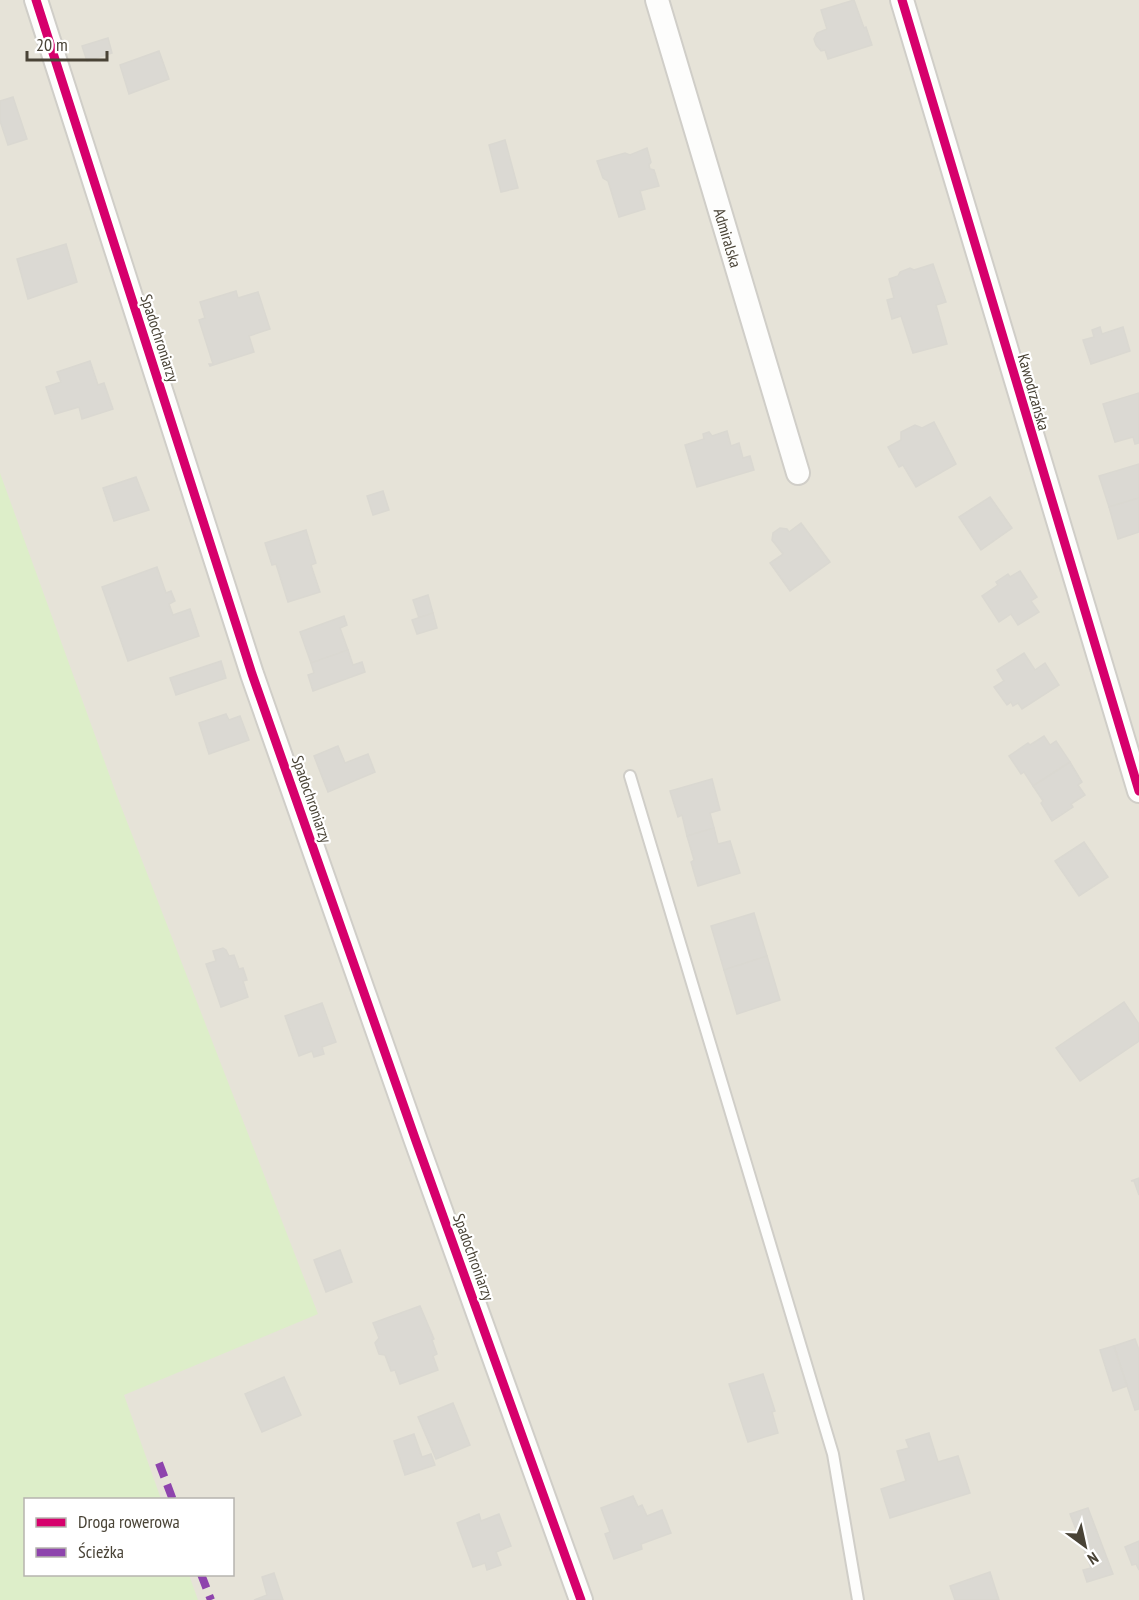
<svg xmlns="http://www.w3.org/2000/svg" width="1139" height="1600" viewBox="0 0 1139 1600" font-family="'PT Sans Narrow',sans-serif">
	<rect width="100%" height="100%" fill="#f2f1eb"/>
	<path fill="#e6e3d8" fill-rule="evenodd" d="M0,0H1139V1600H0ZM26,1500H232V1574H26Z"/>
	<path fill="#ddeec9" d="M0,473L117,796L318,1314L124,1395L161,1499L26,1500V1574L189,1575L198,1600H0Z"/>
	<g fill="#dbd9d3" stroke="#dad8d1" stroke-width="1.5">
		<path d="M854,0L864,28L866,27L872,45L828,59L825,50L821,51L816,45L814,39L817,33L827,29L821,10Z"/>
		<path d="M108,38L112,53L87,61L82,46Z"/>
		<path d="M159,51L169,79L129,94L120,65Z"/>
		<path d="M13,97L27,139L8,145L0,121V101Z"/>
		<path d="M505,140L518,188L501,192L489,145Z"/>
		<path d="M647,148L651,162L649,165L650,169L654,170L659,186L640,191L645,209L619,217L608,181L603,178L597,161L625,153L630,155Z"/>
		<path d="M66,244L77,282L28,299L17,259Z"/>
		<path d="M933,264L946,302L936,305L947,344L913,353L901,316L892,319L887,300L894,298L889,279L898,276L900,272L910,268L914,270Z"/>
		<path d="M236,291L238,298L258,292L270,329L249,336L254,352L210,366L209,364H213L199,320L205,318L200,302Z"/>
		<path d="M1100,327L1102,334L1123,327L1130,351L1091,364L1083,340L1094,337L1092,330Z"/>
		<path d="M90,361L98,385L104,383L113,409L82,419L79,407L55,414L46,387L61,382L57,372Z"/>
		<path d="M1139,393V443L1135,444L1133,437L1115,442L1103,404Z"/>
		<path d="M934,422L956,464L916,487L903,465L899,467L888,447L901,440V432L915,425L922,428Z"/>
		<path d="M727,431L731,446L739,443L743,458L750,456L754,470L697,487L685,445L704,439L703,434L709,432L712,436Z"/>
		<path d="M1139,464V498L1109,507L1099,476Z"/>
		<path d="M136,477L149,510L114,521L103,488Z"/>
		<path d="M383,491L389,510L373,515L367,496Z"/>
		<path d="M990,497L1012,528L981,550L959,517Z"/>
		<path d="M1139,498V532L1118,539L1109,507Z"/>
		<path d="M801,523L830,562L790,591L770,563L783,554L772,540L773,533L780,528L787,529L789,532Z"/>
		<path d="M306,530L316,563L311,565L320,592L288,602L276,564L272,565L265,543Z"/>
		<path d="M157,567L166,593L171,591L175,601L169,604L173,615L190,609L199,636L128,661L102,587Z"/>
		<path d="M1020,571L1037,597L1031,601L1039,612L1018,625L1011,614L999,622L982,596L998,585L996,582L1008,574L1010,577Z"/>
		<path d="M428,595L433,613L419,618L413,600Z"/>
		<path d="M433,613L437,628L417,634L412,620Z"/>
		<path d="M344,616L347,625L340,628L348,650L311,663L300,632Z"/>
		<path d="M348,650L353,665L362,662L365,672L313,691L308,675L314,673L311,663Z"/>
		<path d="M1024,653L1035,670L1045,663L1059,685L1022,709L1018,703L1013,706L1011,702L1007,705L994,687L1004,681L997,670Z"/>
		<path d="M221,661L226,678L176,695L170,678Z"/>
		<path d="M226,714L229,720L240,716L249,740L209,754L199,723Z"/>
		<path d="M1044,736L1050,745L1056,741L1070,762L1033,786L1024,772L1021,774L1009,756L1028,743L1030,745Z"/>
		<path d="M338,746L345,763L368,754L375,772L328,792L314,756Z"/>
		<path d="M1070,762L1082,782L1078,785L1085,795L1071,804L1073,807L1052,821L1041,803L1043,801L1033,786Z"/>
		<path d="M712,779L720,810L710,813L714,828L687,836L682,815L678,817L670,791Z"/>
		<path d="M714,828L718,844L730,841L740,873L698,886L691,862L694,860L687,836Z"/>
		<path d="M1084,842L1108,877L1079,896L1055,861Z"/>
		<path d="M754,913L767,956L724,970L711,926Z"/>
		<path d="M223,948L226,950L229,956L234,955L239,969L243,968L247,980L243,981L248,997L221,1007L206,964L216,961L213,951Z"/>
		<path d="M767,956L780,1000L737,1014L724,970Z"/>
		<path d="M1124,1002L1139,1024V1041L1080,1081L1056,1048Z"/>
		<path d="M322,1003L336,1042L322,1047L324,1054L314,1057L312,1051L299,1056L285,1016Z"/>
		<path d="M1139,1178V1195L1134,1181H1131Z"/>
		<path d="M340,1250L352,1282L326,1292L314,1260Z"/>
		<path d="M420,1306L434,1339L432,1340L437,1354L433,1356L438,1370L400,1384L395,1370L391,1371L385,1355L379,1354L375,1343L379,1338L373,1323Z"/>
		<path d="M1135,1339L1139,1350V1409L1135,1410L1114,1346Z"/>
		<path d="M1114,1346L1127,1386L1113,1391L1100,1350Z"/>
		<path d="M763,1374L775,1411L772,1412L778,1433L748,1442L729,1384Z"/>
		<path d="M284,1377L301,1415L262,1432L245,1394Z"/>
		<path d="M453,1403L470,1445L436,1459L418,1417Z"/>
		<path d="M929,1433L938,1462L958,1456L970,1493L890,1518L881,1489L906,1481L897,1451L909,1448L906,1440Z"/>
		<path d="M414,1434L422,1457L431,1454L435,1465L405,1475L394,1441Z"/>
		<path d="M633,1496L638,1507L642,1505L647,1516L662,1510L671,1533L641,1544L642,1549L614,1559L605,1534L610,1532L601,1508Z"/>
		<path d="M1088,1508L1113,1574L1087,1582L1083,1570L1091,1568L1070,1514Z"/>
		<path d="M479,1514L481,1521L499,1514L511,1546L496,1552L501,1565L487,1570L485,1563L473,1567L457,1523Z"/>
		<path d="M1139,1541V1570L1136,1564L1132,1565L1125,1547Z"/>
		<path d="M990,1572L999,1600H955L950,1586Z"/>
		<path d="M274,1573L283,1600H254L267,1595L262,1577Z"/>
	</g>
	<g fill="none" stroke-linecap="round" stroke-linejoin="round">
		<defs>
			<path id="lane" d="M630,776L833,1454L858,1600"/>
			<g id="street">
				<path d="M36,0L252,674L416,1141L581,1600"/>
				<path id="s1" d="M657,0L798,473"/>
				<path d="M902,0L1139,791"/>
			</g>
		</defs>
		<use href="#lane" stroke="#d0cec8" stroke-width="14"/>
		<use href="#street" stroke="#d0cec8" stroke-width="26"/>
		<use href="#lane" stroke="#fdfdfc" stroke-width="10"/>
		<use href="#street" stroke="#fdfdfc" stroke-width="22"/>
		<g stroke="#8e44ad" stroke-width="8" stroke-dasharray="15 8" stroke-linecap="butt">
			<path d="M159,1463L173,1500"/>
			<path d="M201,1574L211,1600"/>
		</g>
		<defs>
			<g id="cycleway">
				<path d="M36,0L252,674L416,1141L581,1600"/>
				<path d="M902,0L1139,791"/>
			</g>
		</defs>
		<use href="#cycleway" stroke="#fff" stroke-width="13"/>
		<use href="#cycleway" stroke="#d6006c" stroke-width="9"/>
	</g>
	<g text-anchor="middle" stroke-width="4.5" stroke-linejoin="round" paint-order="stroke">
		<g font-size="16" fill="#494336" stroke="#fff">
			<text dy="6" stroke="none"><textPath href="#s1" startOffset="248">Admiralska</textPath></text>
			<text transform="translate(160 338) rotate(72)" y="6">Spadochroniarzy</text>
			<text transform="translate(1034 392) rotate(74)" y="6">Kawodrzańska</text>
			<text transform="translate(312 799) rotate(71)" y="6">Spadochroniarzy</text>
			<text transform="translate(474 1257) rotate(70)" y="6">Spadochroniarzy</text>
		</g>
	</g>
	<rect x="24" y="1498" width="210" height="78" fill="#ffffff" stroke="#b6b4af" stroke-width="1.5"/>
	<rect x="36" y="1518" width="30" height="9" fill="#d6006c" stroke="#b6b4af" stroke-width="1.5"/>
	<text x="78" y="1528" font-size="18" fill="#494336">Droga rowerowa</text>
	<rect x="36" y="1548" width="30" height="9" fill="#8e44ad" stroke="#b6b4af" stroke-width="1.5"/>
	<text x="78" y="1558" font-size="18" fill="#494336">Ścieżka</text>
	<g transform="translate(1085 1546) rotate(147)" stroke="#ffffff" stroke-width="4.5" paint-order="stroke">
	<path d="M0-4.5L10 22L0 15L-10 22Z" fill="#494336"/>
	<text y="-9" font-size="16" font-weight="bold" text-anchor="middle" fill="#494336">N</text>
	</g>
	<path d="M27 51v9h80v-9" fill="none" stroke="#494336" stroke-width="3"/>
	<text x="36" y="51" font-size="18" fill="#494336" stroke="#ffffff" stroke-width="4.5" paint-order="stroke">20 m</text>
</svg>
